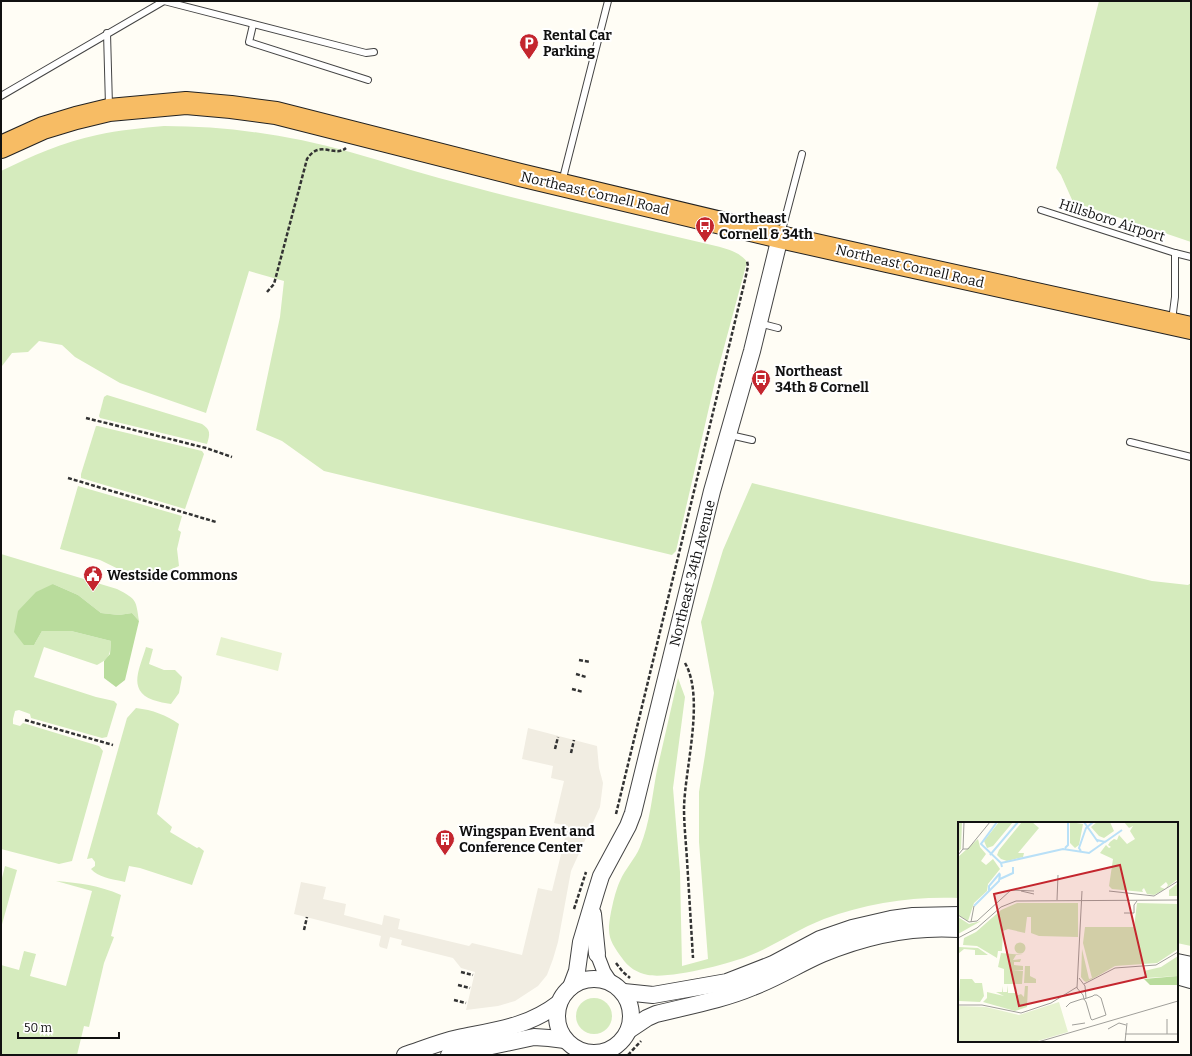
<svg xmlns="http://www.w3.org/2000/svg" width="1192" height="1056" viewBox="0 0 1192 1056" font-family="Bitter,serif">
	<rect width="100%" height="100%" fill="#fffdf5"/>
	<g fill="#d5ebbd">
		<path d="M1099,1H1191V242L1073,202L1061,175L1056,168Z"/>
		<path d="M164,126C227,126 289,135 350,152C389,163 429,176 469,186C551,208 633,226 716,246C727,249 740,252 747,262L716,377L676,551L672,555L324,471L282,441L256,430L280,317L284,281L249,271L206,413L120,383L75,357L62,345L39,341L28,352L12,353L2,366L1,369V171C32,156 63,142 97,135C119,130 142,128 164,126Z"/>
		<path d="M107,395L202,424C211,430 210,434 207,444L100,418L99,416L104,397Z"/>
		<path d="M96,426H98L202,451L204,454L185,509L81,478V474Z"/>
		<path d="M752,483L1152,581L1188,585L1191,583V946L1177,943V823H959V898C914,896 867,903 824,919C798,929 776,945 751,955C730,964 670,979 648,975C637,973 628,967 622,958C615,948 609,941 609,929C609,918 615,891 620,881C625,869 635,859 640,847C650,823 652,796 657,770C664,740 671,709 678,678L685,697L673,788L680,872L682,966L708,959L699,842V792L705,755L714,693L701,622L723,550Z"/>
		<path d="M78,486L182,516L178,530L181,532L177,549L179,566L158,575L159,582L143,581L100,560L60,549Z"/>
		<path d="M1,554L117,589C136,599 136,599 139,621L132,613L119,615L101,613L78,595L53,584L34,645L42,631H71L111,641C110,655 110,658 97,665L44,647L34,677L96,697L114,701L117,704L107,737L102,738L31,718L30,714L19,710L15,711L13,719V724L20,726L23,723L99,746L103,751L72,861L59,864L1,849Z"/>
		<path d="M146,647L153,649L149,664L164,670H175L182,677L179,693L171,704C165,703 159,702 153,700C126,690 141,666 146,647Z"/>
		<path d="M136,708C153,710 166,715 179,724L157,814L172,827L170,832L197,848L199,847L204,851L192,885L140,868L129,866L125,882L121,881C111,879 98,877 91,869L95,866V862L92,858L87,859L127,718Z"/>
		<path d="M5,866L17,870L1,928V882Z"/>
		<path d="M56,881C80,883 98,885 121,895L111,936L114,937L104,963L89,1027L84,1026L77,1055H1V965L19,970L24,951L36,954L30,976L66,986L92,891Z"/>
		<circle cx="594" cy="1016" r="18"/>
	</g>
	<path fill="#b9dc9c" d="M53,584L78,595L101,613L119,615L132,613L139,621L125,680L116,687L104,678V661L110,654L111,641L71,631H42L34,645H24L14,632L18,611L36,592Z"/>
	<path fill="#e6f2cf" d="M221,637L282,653L278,671L216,655Z"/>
	<path fill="#f1ede2" d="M528,728L597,746L599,768L603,783L600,807L571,871L558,942L553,959L547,975L538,986L515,1001L498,1006L466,1010L475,972L461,968L453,958L401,945L402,940L390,937L387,949L380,947L379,945L381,936L294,914L301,882L326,887L323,899L346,904L344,915L382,925L384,915L400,919L398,929L469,946L472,943L522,955L538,888L552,891L568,826L554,823L564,781L551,778L553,766L522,759Z"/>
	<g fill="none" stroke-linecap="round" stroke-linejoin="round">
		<defs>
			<g id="service">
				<path d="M164,1L366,53L374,52"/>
				<path d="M253,25L249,42L368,80"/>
				<path d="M107,33L109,106"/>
				<path d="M1,96L164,1"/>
				<path d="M562,182L608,1"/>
				<path d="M1041,210L1175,253L1191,257"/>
				<path d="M781,234L802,154"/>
				<path d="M1172,320L1175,297V253"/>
				<path d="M759,323L778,328"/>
				<path d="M730,435L752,440"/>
				<path d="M1130,442L1191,457"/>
				<path d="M580,1051L582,1055"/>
				<path d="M612,1055L616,1046"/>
			</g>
			<path id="minor" d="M597,954L604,972L610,981"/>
			<g id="tertiary">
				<path d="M593,914L597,954"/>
				<path d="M1177,962L1191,965"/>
				<path d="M1177,976L1191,980"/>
				<circle cx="594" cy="1016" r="37"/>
				<path d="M571,987L577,971L581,942L596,892L601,876L628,826L633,813L712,491L752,351L780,237"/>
				<path d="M624,992L653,995L727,982L773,964L820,939L852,928L891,919L913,916L959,915"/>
				<path d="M629,1030L647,1018L656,1014C688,1006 722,1000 753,987C777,978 799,964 822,954C865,936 913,926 959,929"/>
				<path d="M405,1055C423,1049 440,1042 458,1038C496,1030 528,1027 559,1003"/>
				<path d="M449,1055L534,1037L549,1038L565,1040"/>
			</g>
			<path id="trunk" d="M1,147L43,128L76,118L109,110L186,103L231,107L276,113L520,175L780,237L887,261L1191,328"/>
		</defs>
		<use href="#service" stroke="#444" stroke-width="8"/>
		<use href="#minor" stroke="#444" stroke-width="15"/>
		<use href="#tertiary" stroke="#444" stroke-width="18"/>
		<use href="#trunk" stroke="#222" stroke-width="24"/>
		<g stroke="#333" stroke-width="2.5" stroke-dasharray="4 2" stroke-linecap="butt">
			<path d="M267,292L274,284L307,159C320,139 334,158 346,148"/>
			<path d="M86,418L206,448L232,457"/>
			<path d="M68,478L216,522"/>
			<path d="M579,660L590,662"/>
			<path d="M685,663C705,698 685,767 684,808C684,825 686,843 687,860C689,892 691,925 693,958"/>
			<path d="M576,674L586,677"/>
			<path d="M572,689L583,692"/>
			<path d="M25,720L113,745"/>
			<path d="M555,749L558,737"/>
			<path d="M571,753L574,740"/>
			<path d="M616,814L745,280L748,266L747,261"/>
			<path d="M574,909L586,872"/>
			<path d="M304,930L307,917"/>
			<path d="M616,963L623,972L630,978"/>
			<path d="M461,972L473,975"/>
			<path d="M458,985L470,988"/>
			<path d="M454,1000L466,1003"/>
			<path d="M628,1055L641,1041"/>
		</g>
		<use href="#service" stroke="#fff" stroke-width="6"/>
		<use href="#minor" stroke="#fff" stroke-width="13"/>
		<use href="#tertiary" stroke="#fff" stroke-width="16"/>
		<use href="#trunk" stroke="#f7bc64" stroke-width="22"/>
	</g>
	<defs>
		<symbol id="parking-pin" viewBox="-11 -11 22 30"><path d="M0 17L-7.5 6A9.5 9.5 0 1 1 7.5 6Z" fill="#c4262e" stroke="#fff"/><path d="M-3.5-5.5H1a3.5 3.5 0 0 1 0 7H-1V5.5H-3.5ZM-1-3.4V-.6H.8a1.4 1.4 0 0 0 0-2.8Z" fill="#fff"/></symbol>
		<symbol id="bus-pin" viewBox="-11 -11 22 30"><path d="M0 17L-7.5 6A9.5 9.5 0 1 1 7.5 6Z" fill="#c4262e" stroke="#fff"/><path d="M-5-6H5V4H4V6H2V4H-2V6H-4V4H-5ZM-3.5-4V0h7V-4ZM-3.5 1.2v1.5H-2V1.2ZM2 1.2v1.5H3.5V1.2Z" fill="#fff"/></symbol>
		<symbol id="civic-pin" viewBox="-11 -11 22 30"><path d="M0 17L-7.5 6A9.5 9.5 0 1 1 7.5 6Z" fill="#c4262e" stroke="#fff"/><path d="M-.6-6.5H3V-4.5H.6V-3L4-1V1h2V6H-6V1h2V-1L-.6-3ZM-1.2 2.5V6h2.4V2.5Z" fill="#fff"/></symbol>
		<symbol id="building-pin" viewBox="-11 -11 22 30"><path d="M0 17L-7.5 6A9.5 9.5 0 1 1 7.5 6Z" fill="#c4262e" stroke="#fff"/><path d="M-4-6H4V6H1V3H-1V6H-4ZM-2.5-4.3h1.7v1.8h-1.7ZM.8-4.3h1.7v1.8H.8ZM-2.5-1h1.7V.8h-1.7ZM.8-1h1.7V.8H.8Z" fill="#fff"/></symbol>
	</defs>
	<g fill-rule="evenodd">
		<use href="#parking-pin" x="518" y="32" width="22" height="30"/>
		<use href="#bus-pin" x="694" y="215" width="22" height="30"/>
		<use href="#bus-pin" x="750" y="368" width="22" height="30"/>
		<use href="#civic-pin" x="82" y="564" width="22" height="30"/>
		<use href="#building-pin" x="434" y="828" width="22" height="30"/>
	</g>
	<g text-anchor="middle" stroke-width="4" stroke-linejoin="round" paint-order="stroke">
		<g font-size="14" font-weight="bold" fill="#111" stroke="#fff" text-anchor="start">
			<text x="543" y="40">Rental Car<tspan x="543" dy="16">Parking</tspan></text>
			<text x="719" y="223">Northeast<tspan x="719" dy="16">Cornell &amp; 34th</tspan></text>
			<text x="775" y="376">Northeast<tspan x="775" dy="16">34th &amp; Cornell</tspan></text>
			<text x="107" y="580">Westside Commons</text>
			<text x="459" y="836">Wingspan Event and<tspan x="459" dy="16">Conference Center</tspan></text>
		</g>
		<g font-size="14" fill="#111" stroke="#fff">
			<text transform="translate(595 193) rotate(13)" y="5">Northeast Cornell Road</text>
			<text transform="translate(1112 220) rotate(18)" y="5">Hillsboro Airport</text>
			<text transform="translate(910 266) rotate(13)" y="5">Northeast Cornell Road</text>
			<text transform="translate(692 573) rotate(-76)" y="5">Northeast 34th Avenue</text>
		</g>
	</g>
	<g transform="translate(958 822)">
		<rect width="220" height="220" fill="#fffdf5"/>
		<path d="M0,0H4L3,27L0,30ZM41,0H55L35,24L29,26L26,19ZM64,0H74L81,6L60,31H66L65,35L49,39L43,37L39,33L41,28ZM112,0L125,2L121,23L117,26L112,21ZM139,0H152L156,9L146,16L141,14L133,5ZM166,0H218L220,2V57L208,66L210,63L208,60L202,65L207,67L196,73L189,72L186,66L184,68L185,70L154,67L151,64L155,37L142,31L148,23L151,26L153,25L150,23L152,20L156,17L159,18L161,13L169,22L177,17L172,9L175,4L171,6ZM20,17L22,25L28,32L23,39L28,43L35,37L42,47L30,62L29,69L16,81L10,99L0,93V35ZM220,61V74H211V68ZM59,81H120V115L81,114L73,111V95H69L67,111L50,107L45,109L44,129H40L39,136L19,124L5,123L6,116L18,110L43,88ZM179,81L220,82V127L199,141L157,144L138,155L128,160L126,159L123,155L124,127L131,157L134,156L125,121L127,105H176ZM0,95L11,102L23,99L0,112ZM56.5 126a5.5 5.5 0 1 1 11 0a5.5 5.5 0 1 1-11 0ZM1,125L20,126L30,133H17V128L6,127L0,132ZM43,131L65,133H58L55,138L63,137L62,140H56V143L65,144V148H55L65,149L64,162H46V147L40,145ZM220,134V154L188,156L186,149L203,145ZM67,144H72V154L78,157V161H66ZM2,157H14L17,161H24L26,174L22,180L1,179ZM50,163V171H57L59,164L58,174L63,172L66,175L67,164H63H70L69,185L57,189L25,180L29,176V170L46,174L38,170H44V164L45,170H49Z" fill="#d5ebbd"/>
		<path d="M220,154V163H192L186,157Z" fill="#b9dc9c"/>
		<path d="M101,180L110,210L76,220H0L1,184L28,185L61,193Z" fill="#e6f2cf"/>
		<path fill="none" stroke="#b9e0f7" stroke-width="2" d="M39,0L23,22L43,41L44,45M126,0L140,20M139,18L147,20L164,8M107,26L110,23V0M123,29L121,26L128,6L135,0M32,33L60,0M43,41L105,27L131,31L148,19M42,57L55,51V45M31,69V64L42,51M16,84L41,59L42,52"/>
		<path fill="none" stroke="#a09f9a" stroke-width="1" d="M5,27H10L32,0M0,33L5,27L6,0M63,69L76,72M151,69L196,74L220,59M99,78L100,53M166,91H176V83L179,79M0,93L11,100L19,99L53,68L76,69M13,100L16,84M0,116L19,106L43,85L58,79L220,78M121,156L127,164L128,176M126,162L157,146L198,143L220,130M0,183H24L63,191L93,181L119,165M108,185L112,181L124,177H126L135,174L136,173H139L143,176L148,193L134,198L133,197L128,180L126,177L125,173L119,166L124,69M114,203L127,201M150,207L161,201L168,203M167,212H220M209,212V197M80,220L220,179M167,220L169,201"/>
		<path fill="#c4262e" fill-opacity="0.15" stroke="#c4262e" stroke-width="2" d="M162,43L188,155L61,184L36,72Z"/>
		<rect width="220" height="220" fill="none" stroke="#111" stroke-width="2"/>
	</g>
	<rect width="1192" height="1056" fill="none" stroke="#111111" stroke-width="4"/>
	<path d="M18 1032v6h101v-6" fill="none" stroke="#111111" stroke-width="2"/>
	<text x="24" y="1032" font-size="12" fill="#111111" stroke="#ffffff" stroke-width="3" paint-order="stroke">50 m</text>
</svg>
